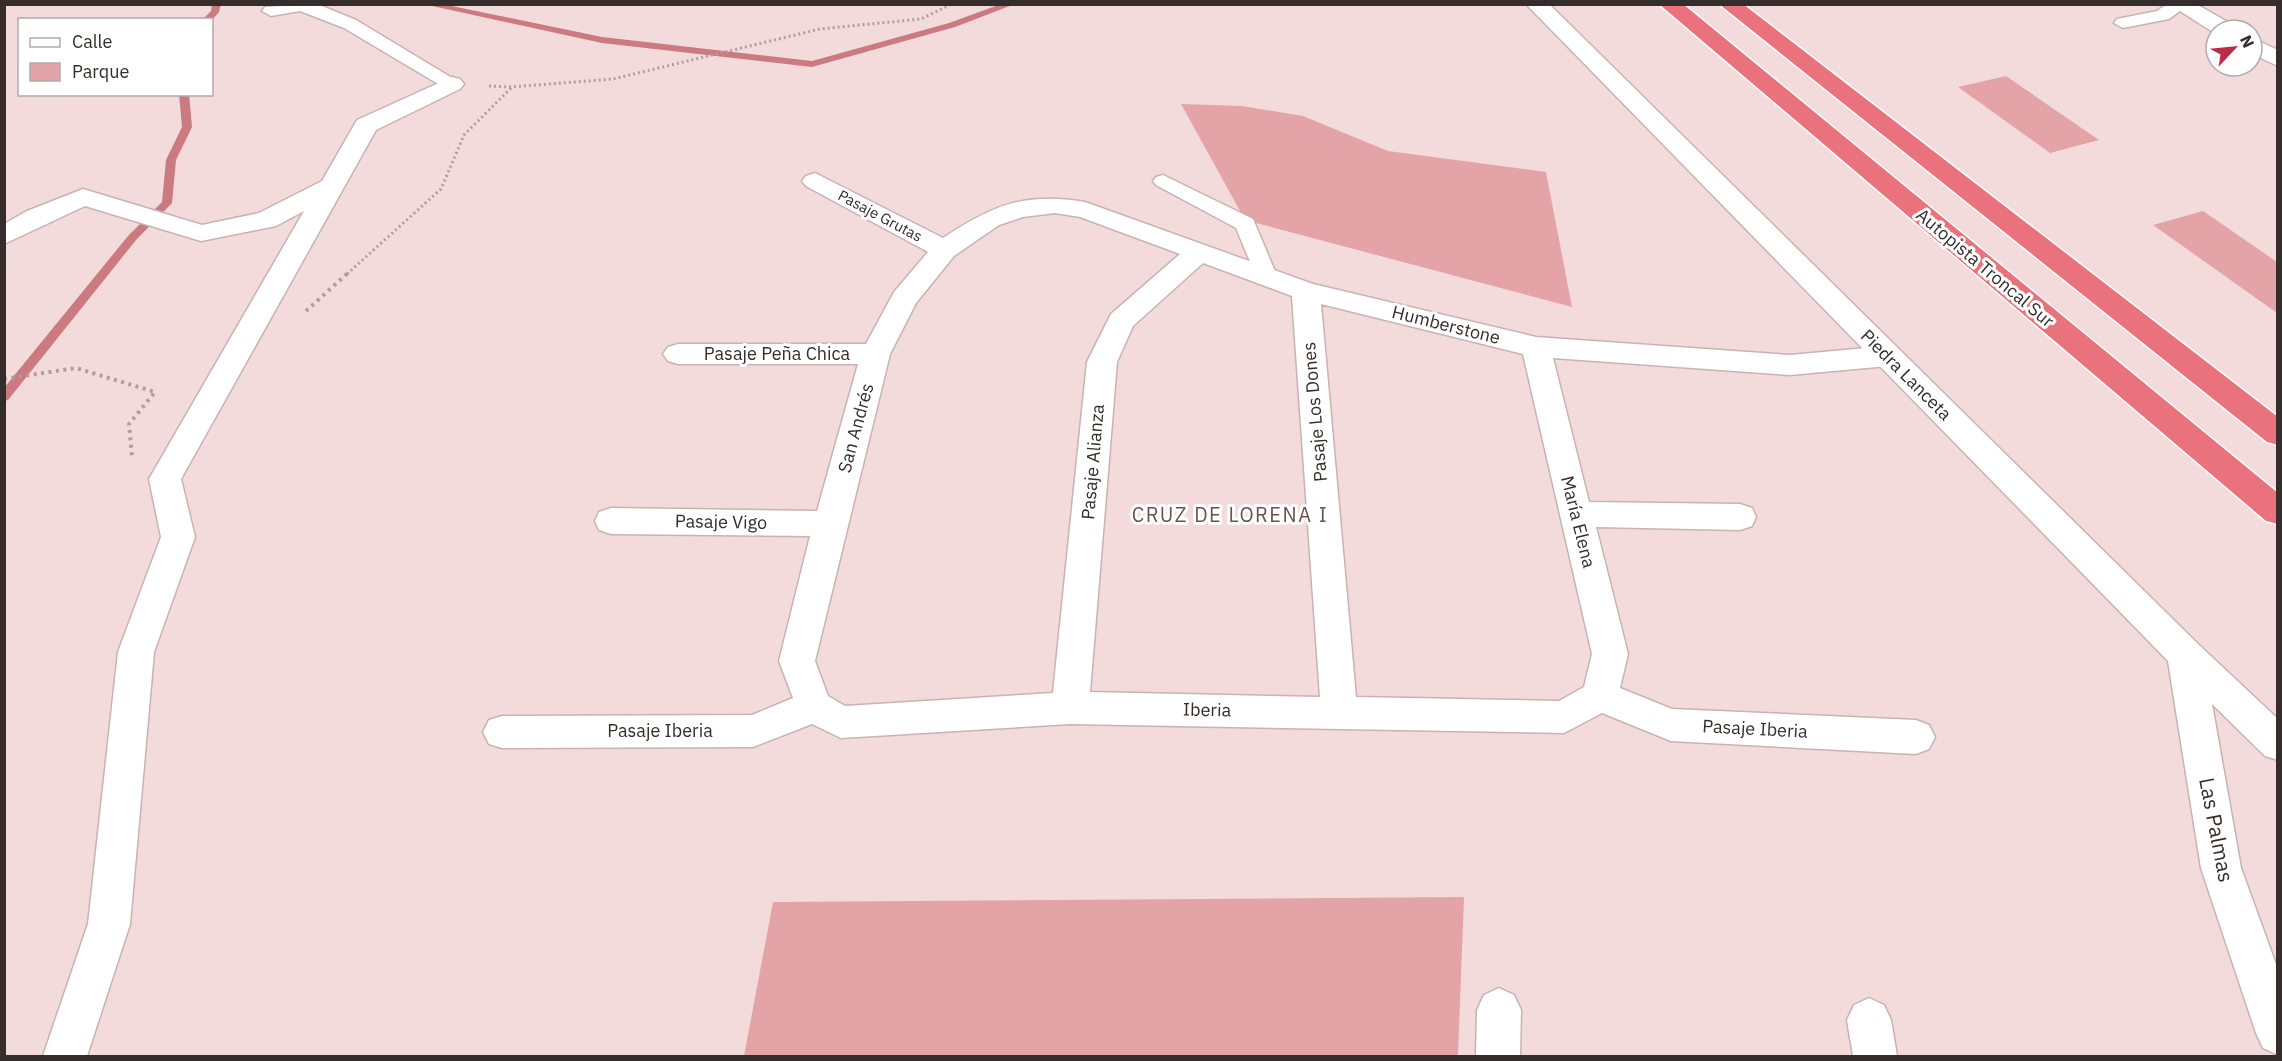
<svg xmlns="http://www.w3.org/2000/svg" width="2282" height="1061" viewBox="0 0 2282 1061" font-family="'IBM Plex Sans',sans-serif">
	<rect width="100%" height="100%" fill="#f3dbdc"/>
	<g fill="#e4a4a7">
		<path d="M2006,76L2099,140L2050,153L1958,87Z"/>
		<path d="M1181,104L1242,106L1303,116L1388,151L1546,172L1572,307L1245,220Z"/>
		<path d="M2203,211L2277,262V313L2153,225Z"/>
		<path d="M1464,897L1458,1056H744L773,902Z"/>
	</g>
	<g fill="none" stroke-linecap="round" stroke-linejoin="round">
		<g fill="#cb7a7f" fill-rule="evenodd">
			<path d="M212,4H221L219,12L212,20H202L211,11Z"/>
			<path d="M423,4H442L602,37L812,61L949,23L1001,4H1015L955,27L812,67L602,43Z"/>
			<path d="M179,94H189L192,127L176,160L172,203L136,240L8,400L4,401V388L128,236L162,202L166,160L182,127Z"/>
		</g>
		<defs>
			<g id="service">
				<path d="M317,4L356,20L462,84L459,88H445L344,28L300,11L271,16L262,11L265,7Z"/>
				<path d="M2167,4L2188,5L2169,19L2123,28L2114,23L2117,19L2157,11Z"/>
				<path d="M1163,175L1253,219L1277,276L1274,281L1266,283L1258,281L1236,228L1156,185L1153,181L1156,177Z"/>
			</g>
			<g id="minor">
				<path d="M452,77L460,79L464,84L460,89L376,130L181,479L195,537L154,652L130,924L87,1056H43L88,924L118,652L161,537L149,479L304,211L276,226L201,241L85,206L4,244V224L27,211L83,189L202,225L259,213L322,181L357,120Z"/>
				<path d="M815,173L943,238C993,205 1024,192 1085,202L1313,284L1536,337L1790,355L1888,346L1898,349L1903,356L1898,363L1888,366L1790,375L1553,358L1589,502L1740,504L1752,508L1756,517L1752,526L1740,530L1596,527L1628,654L1620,688L1672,709L1916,720L1929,725L1935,737L1929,749L1916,754L1671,741L1602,713L1564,733L1070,724L841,738L812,724L753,747L502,748L489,744L483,732L489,720L502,716L752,715L793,698L779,661L810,536L611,534L599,530L595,521L599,512L611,508L817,511L858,364H678L668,361L663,354L668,347L678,344H866L894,292L928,252L806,186L802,181L806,176ZM1055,213L1080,217L1180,254L1111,314L1087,362L1053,693L845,706L828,696L815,661L890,354L916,303L954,256L999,225L1023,217ZM1203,263L1292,296L1320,697L1090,692L1117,362L1133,326ZM1321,304L1523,354L1592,654L1584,687L1559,701L1356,697Z"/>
				<path d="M1499,988L1514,995L1521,1010L1520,1056H1476L1477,1010L1484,995Z"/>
				<path d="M1869,998L1884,1005L1891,1020L1897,1056H1853L1847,1020L1854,1005Z"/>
			</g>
			<g id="tertiary">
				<path d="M1526,4H1549L2198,644L2278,719V760L2265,756L2212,704L2241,868L2278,970V1055L2263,1048L2256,1033L2201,868L2168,661Z"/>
				<path d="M2169,4H2196L2233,25L2236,30H2216V34Z"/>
				<path d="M2252,38L2278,50V66L2252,54Z"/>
			</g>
			<g id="motorway">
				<path d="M1659,4H1683L2278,493V524L2266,521Z"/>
				<path d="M1719,4H1743L2278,417V445L2267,442Z"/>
			</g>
		</defs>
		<use href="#service" stroke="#c9b2b2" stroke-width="3"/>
		<use href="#minor" stroke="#c9b2b2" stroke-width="3"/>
		<use href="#tertiary" stroke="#c9b2b2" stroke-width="3"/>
		<use href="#motorway" stroke="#fff" stroke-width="3"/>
		<g stroke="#b09d9e" stroke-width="3" stroke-dasharray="2 3" stroke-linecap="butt">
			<path d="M489,86L511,87L613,79L820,29L921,19L952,4"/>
			<path d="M347,274L441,189L464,135L511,88"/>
		</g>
		<g stroke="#b09d9e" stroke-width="4" stroke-dasharray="3 4.5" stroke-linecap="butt">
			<path d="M306,311L349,272"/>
			<path d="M4,379L76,368L155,392L129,424L132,457"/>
		</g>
		<use href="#service" fill="#fff" fill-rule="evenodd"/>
		<use href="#minor" fill="#fff" fill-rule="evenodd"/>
		<use href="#tertiary" fill="#fff" fill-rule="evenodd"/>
		<use href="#motorway" fill="#ea727d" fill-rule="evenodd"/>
	</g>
	<g text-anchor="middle" stroke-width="6" stroke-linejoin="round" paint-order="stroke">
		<g font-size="15" fill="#352c2c" stroke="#fff">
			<text transform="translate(880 216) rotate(28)" y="5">Pasaje Grutas</text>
		</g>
		<g font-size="18" fill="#352c2c" stroke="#fff">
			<text transform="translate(1985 268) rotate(40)" y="6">Autopista Troncal Sur</text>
			<text transform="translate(1446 325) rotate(14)" y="6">Humberstone</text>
			<text x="777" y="360">Pasaje Peña Chica</text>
			<text transform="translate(1906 375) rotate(45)" y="6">Piedra Lanceta</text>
			<text transform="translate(1315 412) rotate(-95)" y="6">Pasaje Los Dones</text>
			<text transform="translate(856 428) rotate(-75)" y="6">San Andrés</text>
			<text transform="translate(1093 462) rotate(-85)" y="6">Pasaje Alianza</text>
			<text transform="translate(721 522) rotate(1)" y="6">Pasaje Vigo</text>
			<text transform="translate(1578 522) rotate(76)" y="6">María Elena</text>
			<text transform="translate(1207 710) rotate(1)" y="6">Iberia</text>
			<text transform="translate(1755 729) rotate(3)" y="6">Pasaje Iberia</text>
			<text x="660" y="737">Pasaje Iberia</text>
		</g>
		<g font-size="20" letter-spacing="1.5" fill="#665252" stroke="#fff">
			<text x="1230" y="522">CRUZ DE LORENA I</text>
		</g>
		<g font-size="21" fill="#352c2c" stroke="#fff">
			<text transform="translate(2216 830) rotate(79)" y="7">Las Palmas</text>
		</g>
	</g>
	<rect width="2282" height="1061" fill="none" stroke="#352c2c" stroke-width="12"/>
	<rect x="18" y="18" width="195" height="78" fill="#ffffff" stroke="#aeabab" stroke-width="1.5"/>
	<rect x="30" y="38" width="30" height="9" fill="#ffffff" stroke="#aeabab" stroke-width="1.5"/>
	<text x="72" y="48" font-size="18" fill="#352c2c">Calle</text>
	<rect x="30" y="63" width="30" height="18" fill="#e4a4a7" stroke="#aeabab" stroke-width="1.5"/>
	<text x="72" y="78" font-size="18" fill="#352c2c">Parque</text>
	<g transform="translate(2234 48) rotate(64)"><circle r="28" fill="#ffffff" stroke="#aeabab" stroke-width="1.5"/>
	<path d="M0-4.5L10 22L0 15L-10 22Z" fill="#bc2c46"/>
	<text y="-9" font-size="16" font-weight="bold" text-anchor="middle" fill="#352c2c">N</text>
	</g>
</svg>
